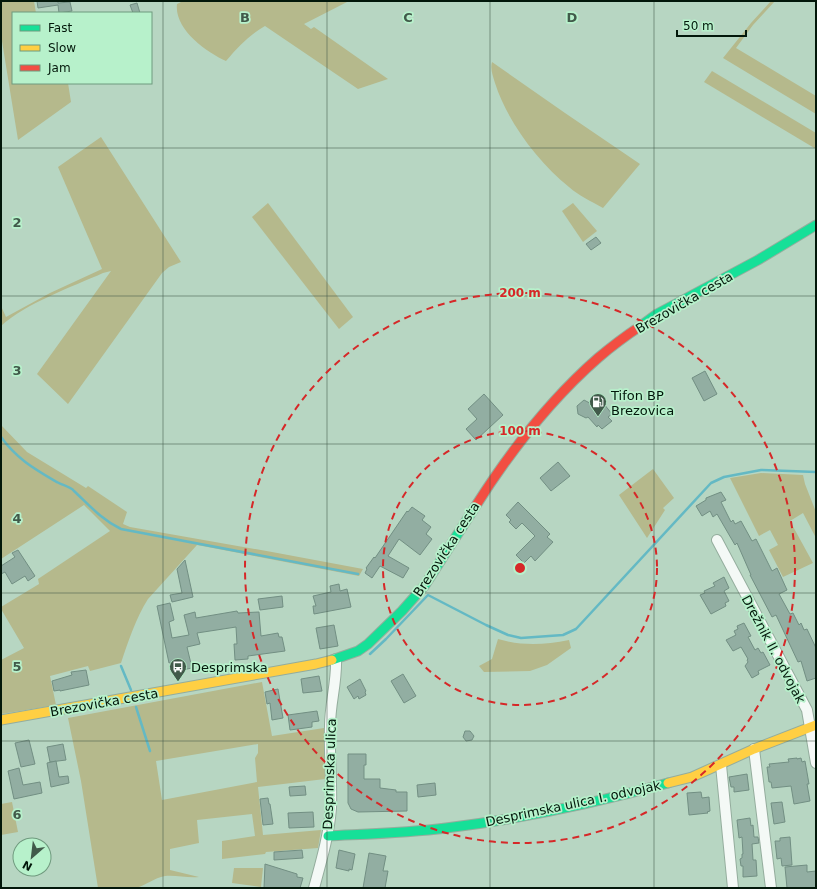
<svg xmlns="http://www.w3.org/2000/svg" width="817" height="889" viewBox="0 0 817 889" font-family="'DejaVu Sans',sans-serif">
	<rect width="100%" height="100%" fill="#b7d6c2"/>
	<g fill="#b5b98c" fill-rule="evenodd">
		<path d="M1,1H34L36,13H13V83H68L71,102L18,140L1,35Z"/>
		<path d="M183,1H349L304,24L311,29L314,27L388,79L358,89L265,26C249,35 238,47 226,61C206,52 174,29 177,4Z"/>
		<path d="M771,1H775L753,25L736,48L816,96V114L723,58L751,23Z"/>
		<path d="M492,62L565,113L640,164L603,208C591,201 579,196 569,187C538,162 507,121 495,83C493,76 490,69 492,62Z"/>
		<path d="M712,71L816,133V149L704,82Z"/>
		<path d="M101,137L181,262L169,267L162,273L68,404L37,374L111,271L103,273C72,287 26,303 1,326V306L6,317L50,293L102,269L58,167Z"/>
		<path d="M268,203L353,317L339,329L252,217Z"/>
		<path d="M573,203L597,231L583,242L562,211Z"/>
		<path d="M1,425L27,452L86,488L88,486L127,512L123,524L130,527L272,552L363,569L359,576L197,545L148,599C136,618 128,642 121,663L90,671L88,666L50,676L56,705L1,714V660L24,648L1,609V607L39,584L38,579L110,531L84,505L1,559Z"/>
		<path d="M653,469L674,498L663,508L665,510L647,538L619,495Z"/>
		<path d="M761,473L803,475L805,484L816,512V538L803,513L790,521L813,563L783,577L769,550L778,545L770,530L759,536L730,478Z"/>
		<path d="M498,639C522,646 544,645 569,640L571,648L547,665L530,671L484,672L479,666L492,659Z"/>
		<path d="M262,682L272,736L324,728L325,779L258,787L263,835L321,830L318,848L266,852L265,854L222,859V841L255,836L252,814L197,820L199,843L170,849V870L199,877C187,878 176,875 165,876C154,878 146,885 136,888C128,889 108,888 98,888L81,781L68,718ZM258,744V753L255,758L257,782L162,800L156,761Z"/>
		<path d="M12,802L18,832L1,835V804Z"/>
		<path d="M234,868H263L261,887L232,883Z"/>
	</g>
	<g fill="none" stroke-linecap="round" stroke-linejoin="round">
		<g stroke="#64b9c4" stroke-width="2.5">
			<path d="M1,437C16,458 33,468 55,481C61,485 70,486 74,491C89,505 102,520 121,529L358,574"/>
			<path d="M370,654L386,639L428,595L486,625L508,635L521,638L563,635L576,629L711,483L724,477L761,470L816,472"/>
			<path d="M121,666L131,690"/>
			<path d="M136,707L150,751"/>
		</g>
	</g>
	<g fill="#92aea2" stroke="#728f83">
		<path d="M37,1H58V3L70,2L72,11L59,13L58,5L38,8Z"/>
		<path d="M137,3L140,13H133L130,5Z"/>
		<path d="M596,237L601,243L591,250L586,244Z"/>
		<path d="M705,371L717,394L704,401L692,378Z"/>
		<path d="M484,394L503,415L476,440L466,429L477,419L468,409Z"/>
		<path d="M584,400L599,408L604,404L612,414L608,417L612,421L602,429L598,425L597,427L588,417L586,418L578,414L577,406Z"/>
		<path d="M558,462L570,476L551,491L540,478Z"/>
		<path d="M721,492L726,500L721,502L731,522L733,520L735,524L741,521L752,541L756,539L772,571L777,568L787,590L779,594L790,614L793,613L799,625L801,623L804,630L807,629L816,648V678L807,681L801,661L798,662L776,615L772,617L750,575H751L737,543L735,545L717,514L713,517L710,511L702,516L696,506L706,500V498Z"/>
		<path d="M518,502L550,534L547,537L553,542L535,561L531,556L524,563L516,555L535,536L522,523L516,529L509,522L511,520L506,515Z"/>
		<path d="M412,507L425,516L422,520L431,527L426,534L432,539L420,555L399,539L388,556L409,568L403,578L380,566L372,578L365,573L367,569L366,568L374,557L375,558L407,511L408,512Z"/>
		<path d="M18,550L35,576L28,581L25,576L12,584L5,572L1,574V566L15,557L12,553Z"/>
		<path d="M185,560L193,597L172,602L170,595L182,593L177,569Z"/>
		<path d="M724,577L729,588L724,591L729,601L725,603L726,606L711,614L700,595L705,593L704,591L715,586L713,583Z"/>
		<path d="M339,584L340,591L347,589L351,607L314,614L313,606H316L313,596L331,592L330,586Z"/>
		<path d="M282,596L283,607L260,610L258,599Z"/>
		<path d="M170,603L174,620L169,622L172,638L189,635L184,615L195,612L196,618L237,611L238,613L259,612L261,636L278,633L279,637H282L285,651L248,656V659L235,660L234,644H237L236,627L197,633L200,644L187,647L192,668L177,671L175,662L169,663L157,606Z"/>
		<path d="M744,623L751,636L748,637L755,650L758,648L761,653L763,652L770,665L758,671L759,674L752,678L745,666L748,662L747,660L748,659L741,647L733,651L726,640L736,635L734,631L738,629L737,626Z"/>
		<path d="M334,625L338,646L320,649L316,628Z"/>
		<path d="M86,670L89,685L60,691V690L54,691L52,681L72,675L71,672Z"/>
		<path d="M403,674L416,696L404,703L391,681Z"/>
		<path d="M319,676L322,691L303,693L301,679Z"/>
		<path d="M360,679L366,691L365,692L366,695L359,699L358,696L354,699L347,687Z"/>
		<path d="M278,689L283,718L272,720L270,703L267,704L265,692Z"/>
		<path d="M317,711L319,721L312,722V727L290,730L288,715Z"/>
		<path d="M465,731H470L474,736L472,740L466,741L463,737Z"/>
		<path d="M29,740L35,764L21,767L15,743Z"/>
		<path d="M63,744L66,760L50,762L47,747Z"/>
		<path d="M348,754H366V765H364V779H380V788L396,790V792H407V811L358,812L351,809L348,803Z"/>
		<path d="M797,758V759L801,758L802,762L805,761L809,784H807L810,801L794,804L791,786L772,788L771,782H769L767,767H770L769,764L789,762L788,759Z"/>
		<path d="M56,761L59,777L68,776L69,783L51,787L47,763Z"/>
		<path d="M19,768L23,785L40,782L42,793L14,799L8,771Z"/>
		<path d="M747,774L749,790L734,792V787H731L729,777Z"/>
		<path d="M435,783L436,795L418,797L417,785Z"/>
		<path d="M305,786L306,795L290,796L289,787Z"/>
		<path d="M701,792L702,798L709,797L710,811L707,812L708,813L689,815L687,793Z"/>
		<path d="M268,798L269,804H270L273,824L263,825L260,799Z"/>
		<path d="M782,802L785,822L774,824L771,803Z"/>
		<path d="M313,812L314,827L289,828L288,813Z"/>
		<path d="M750,818L751,826L753,825L754,837H758L759,843L752,844L753,860H756L757,876L743,877V866H741L740,859L742,858V854H743L742,837L739,838L737,820Z"/>
		<path d="M790,837L792,865L782,866L781,858L777,859L775,841H780V838Z"/>
		<path d="M302,850L303,858L274,860V852Z"/>
		<path d="M339,850L355,854L352,870L349,869V871L336,868Z"/>
		<path d="M369,853L386,856L383,871H388L385,888H363Z"/>
		<path d="M265,864L297,874V877L303,878L300,888H264Z"/>
		<path d="M807,865V872L816,871V888H787L785,867Z"/>
	</g>
	<g fill="none" stroke-linecap="round" stroke-linejoin="round">
		<defs>
			<g id="street">
				<path d="M717,540L807,710L816,763"/>
				<path d="M754,749L771,888"/>
				<path d="M721,765L733,888"/>
				<path d="M314,888C321,862 329,835 331,808C332,781 329,753 330,726C330,703 337,682 336,659"/>
			</g>
			<g id="fast">
				<path d="M642,325L657,314L758,260L816,225"/>
				<path d="M332,660L358,651L368,644L402,611L425,585L475,507"/>
				<path d="M328,836C367,834 407,833 446,828C521,819 595,803 668,783"/>
			</g>
			<g id="slow">
				<path d="M1,720L316,664L332,660"/>
				<path d="M668,783L692,777L754,749L816,725"/>
			</g>
			<path id="jam" d="M475,507C509,453 550,400 598,358C612,346 627,335 642,325"/>
		</defs>
		<use href="#street" stroke="#94ad9d" stroke-width="12"/>
		<use href="#fast" stroke="#94ad9d" stroke-width="11"/>
		<use href="#slow" stroke="#94ad9d" stroke-width="11"/>
		<use href="#jam" stroke="#94ad9d" stroke-width="11"/>
		<use href="#street" stroke="#f4f9f6" stroke-width="10"/>
		<use href="#fast" stroke="#16e098" stroke-width="9"/>
		<use href="#slow" stroke="#ffcf43" stroke-width="9"/>
		<use href="#jam" stroke="#f24e42" stroke-width="9"/>
	</g>
	<path fill="none" stroke="#415a4a" stroke-width="1" stroke-opacity="0.55" d="M163,1V888M327,1V888M490,1V888M654,1V888M1,148H816M1,296H816M1,444H816M1,593H816M1,741H816"/>
	<g fill="none" stroke="#d62828" stroke-width="2" stroke-dasharray="7 5">
		<circle cx="520" cy="568" r="137"/>
		<circle cx="520" cy="568" r="275"/>
	</g>
	<defs>
		<symbol id="fuel-pin" viewBox="-11 -11 22 30"><path d="M0 17L-7.5 6A9.5 9.5 0 1 1 7.5 6Z" fill="#415a4a" stroke="#b7f1cb"/><path d="M-5.5-6h7V0h2V4h1.3V-2.5L3-4.5l.8-.8L6-3V5H2.5V1h-1V6h-7ZM-4.2-4.7v3.2H.2V-4.7Z" fill="#fff"/></symbol>
		<symbol id="bus-pin" viewBox="-11 -11 22 30"><path d="M0 17L-7.5 6A9.5 9.5 0 1 1 7.5 6Z" fill="#415a4a" stroke="#b7f1cb"/><path d="M-5-6H5V4H4V6H2V4H-2V6H-4V4H-5ZM-3.5-4V0h7V-4ZM-3.5 1.2v1.5H-2V1.2ZM2 1.2v1.5H3.5V1.2Z" fill="#fff"/></symbol>
	</defs>
	<g fill-rule="evenodd">
		<use href="#fuel-pin" x="588" y="392" width="20" height="27"/>
		<use href="#bus-pin" x="168" y="657" width="20" height="27"/>
	</g>
	<g text-anchor="middle" stroke-width="3.5" stroke-linejoin="round" paint-order="stroke">
		<g font-size="13" fill="#02170a" stroke="#b7f1cb">
			<text transform="translate(684 302) rotate(-30)" y="5">Brezovička cesta</text>
			<text transform="translate(446 549) rotate(-57)" y="5">Brezovička cesta</text>
			<text transform="translate(774 649) rotate(62)" y="5">Drežnik II. odvojak</text>
			<text transform="translate(104 702) rotate(-10)" y="5">Brezovička cesta</text>
			<text transform="translate(329 774) rotate(-88)" y="5">Desprimska ulica</text>
			<text transform="translate(573 803) rotate(-12)" y="5">Desprimska ulica I. odvojak</text>
		</g>
		<g font-size="13" fill="#02170a" stroke="#b7f1cb" text-anchor="start">
			<text x="611" y="400">Tifon BP<tspan x="611" dy="15">Brezovica</tspan></text>
			<text x="191" y="672">Desprimska</text>
		</g>
	</g>
	<g font-size="13" text-anchor="middle" font-weight="bold" fill="#415a4a" stroke="#b7f1cb" stroke-width="3.5" stroke-linejoin="round" paint-order="stroke">
		<text x="245" y="22">B</text>
		<text x="408" y="22">C</text>
		<text x="572" y="22">D</text>
		<text x="17" y="227">2</text>
		<text x="17" y="375">3</text>
		<text x="17" y="523">4</text>
		<text x="17" y="671">5</text>
		<text x="17" y="819">6</text>
	</g>
	<circle cx="520" cy="568" r="6" fill="#d62828" stroke="#b7f1cb" stroke-width="2"/>
	<g font-size="12" text-anchor="middle" font-weight="bold" fill="#d62828" stroke="#b7f1cb" stroke-width="3.5" stroke-linejoin="round" paint-order="stroke">
		<text x="520" y="297">200 m</text>
		<text x="520" y="435">100 m</text>
	</g>
	<rect width="817" height="889" fill="none" stroke="#02170a" stroke-width="4"/>
	<rect x="12" y="12" width="140" height="72" fill="#b7f1cb" stroke="#6f9a7e"/>
	<rect x="20" y="25" width="20" height="6" fill="#16e098" stroke="#6f9a7e"/>
	<text x="48" y="32" font-size="12" fill="#02170a">Fast</text>
	<rect x="20" y="45" width="20" height="6" fill="#ffcf43" stroke="#6f9a7e"/>
	<text x="48" y="52" font-size="12" fill="#02170a">Slow</text>
	<rect x="20" y="65" width="20" height="6" fill="#f24e42" stroke="#6f9a7e"/>
	<text x="48" y="72" font-size="12" fill="#02170a">Jam</text>
	<g transform="translate(32 857) rotate(208)"><circle r="19" fill="#b7f1cb" stroke="#6f9a7e"/>
	<path d="M0-3L7 15L0 10L-7 15Z" fill="#415a4a"/>
	<text y="-6" font-size="11" font-weight="bold" text-anchor="middle" fill="#02170a">N</text>
	</g>
	<path d="M677 30v6h69v-6" fill="none" stroke="#02170a" stroke-width="2"/>
	<text x="683" y="30" font-size="12" fill="#02170a" stroke="#b7f1cb" stroke-width="3" paint-order="stroke">50 m</text>
</svg>
